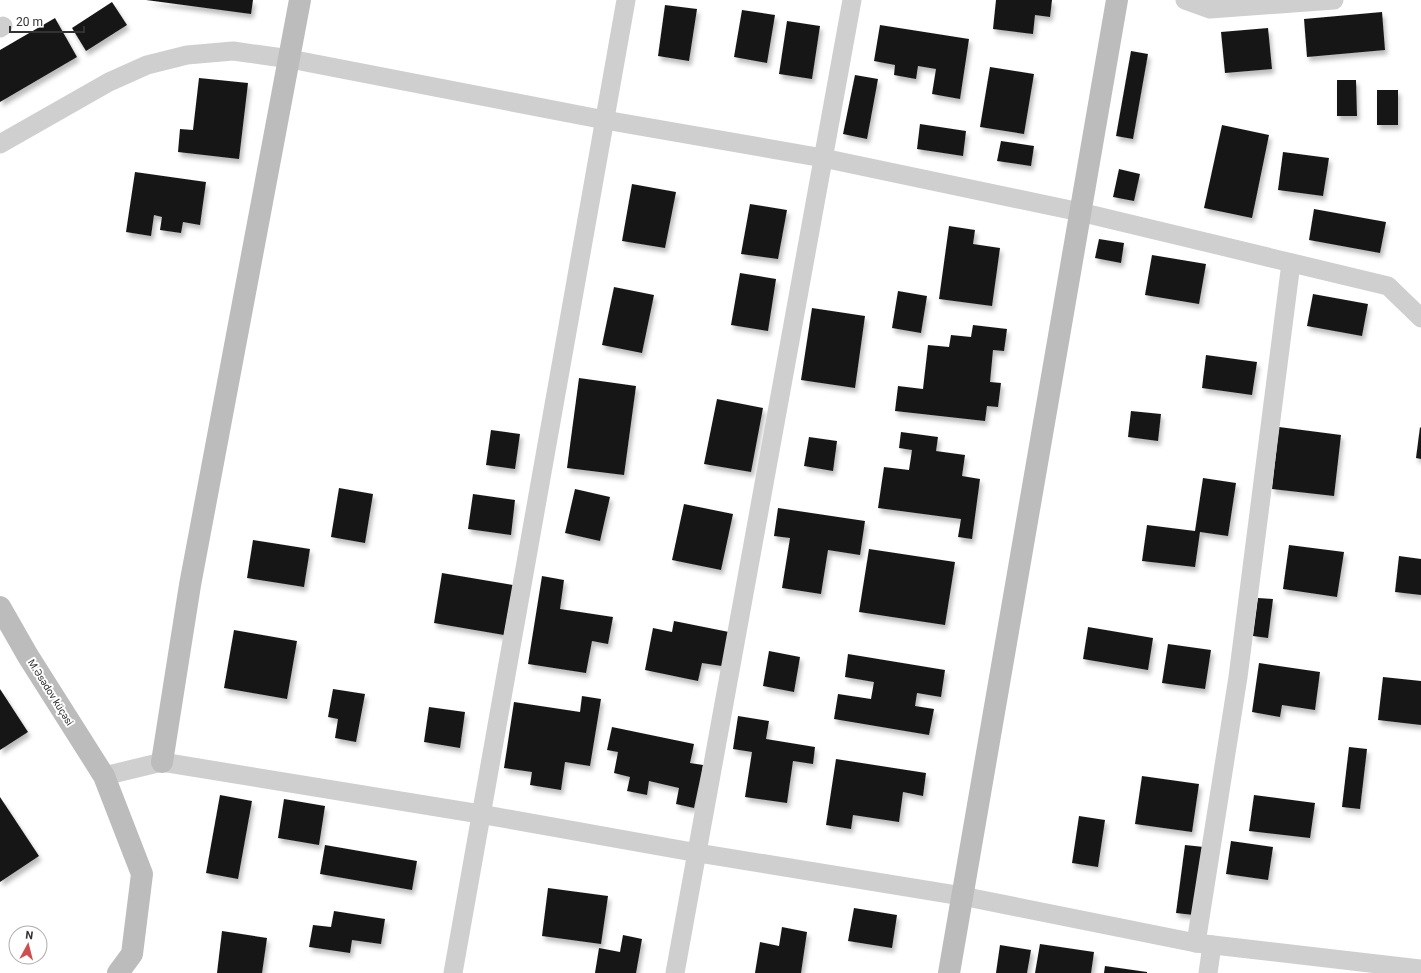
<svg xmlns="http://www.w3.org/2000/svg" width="1421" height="973" viewBox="0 0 1421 973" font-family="Roboto,sans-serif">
	<defs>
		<filter id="shadow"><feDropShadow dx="2.5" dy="4.5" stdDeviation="2" flood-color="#0004"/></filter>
	</defs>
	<rect width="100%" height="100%" fill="#fff"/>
	<g fill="#191919" filter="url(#shadow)">
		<path d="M146,0H253L251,14Z"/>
		<path d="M996,0H1052L1050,17L1035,15L1033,34L993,29Z"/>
		<path d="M112,2L127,25L86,51L72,28Z"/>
		<path d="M665,5L697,9L689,61L658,56Z"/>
		<path d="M742,10L775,15L767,63L734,57Z"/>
		<path d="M1382,12L1385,50L1307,57L1304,19Z"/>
		<path d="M55,18L77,57L0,102V50Z"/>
		<path d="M787,21L820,26L812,79L779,74Z"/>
		<path d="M880,25L969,39L960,99L932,94L936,69L918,66L916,79L894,75L895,65L874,61Z"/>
		<path d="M1268,28L1272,69L1225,73L1221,32Z"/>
		<path d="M1131,51L1148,54L1133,139L1116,136Z"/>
		<path d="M990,67L1034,74L1024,134L980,127Z"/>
		<path d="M855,75L878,79L867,139L843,134Z"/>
		<path d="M199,78L248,83L239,159L178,152L180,129L193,130Z"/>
		<path d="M1337,80H1356L1357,116H1337Z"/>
		<rect x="1377" y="90" width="21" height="35"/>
		<path d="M920,124L966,131L963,156L917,149Z"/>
		<path d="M1222,125L1269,135L1252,218L1204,208Z"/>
		<path d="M1001,141L1034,146L1031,166L997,161Z"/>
		<path d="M1283,152L1329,158L1323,196L1278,190Z"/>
		<path d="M1119,169L1140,174L1134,201L1113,197Z"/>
		<path d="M135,172L206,182L200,225L183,222L181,233L160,230L162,217L154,215L151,236L126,232Z"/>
		<path d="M632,184L676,192L665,248L622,241Z"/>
		<path d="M750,204L787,210L778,259L741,254Z"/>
		<path d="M1314,209L1386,222L1380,253L1309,240Z"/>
		<path d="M949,226L975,230L973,244L1000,248L992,306L939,299Z"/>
		<path d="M1099,239L1124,243L1121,263L1095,258Z"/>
		<path d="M1152,255L1206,264L1199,304L1145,295Z"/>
		<path d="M740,273L776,279L768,331L731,325Z"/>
		<path d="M614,287L654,295L642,353L602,345Z"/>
		<path d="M898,291L927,296L921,333L892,328Z"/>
		<path d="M1313,294L1368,304L1362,336L1307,326Z"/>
		<path d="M812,308L865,316L855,388L801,380Z"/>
		<path d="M973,325L1007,329L1004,351L993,350L990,382L1001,383L998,407L987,406L985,421L895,411L898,386L923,389L928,345L949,347L951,335L971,337Z"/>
		<path d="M1206,355L1257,362L1252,395L1202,388Z"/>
		<path d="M579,378L636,386L624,475L567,468Z"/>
		<path d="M717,399L763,408L751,472L704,464Z"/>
		<path d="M1131,411L1161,414L1158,441L1128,437Z"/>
		<path d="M1279,427L1341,435L1334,496L1272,489Z"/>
		<path d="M1420,427L1421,428V459L1416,458Z"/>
		<path d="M491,430L520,434L515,469L486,465Z"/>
		<path d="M901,432L938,437L936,451L965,455L962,476L980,479L972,539L958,537L961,519L878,508L884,467L909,470L912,450L899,448Z"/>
		<path d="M809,437L837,441L833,471L804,466Z"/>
		<path d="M1203,478L1236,483L1228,536L1200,532L1195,567L1142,561L1147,525L1195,531Z"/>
		<path d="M339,488L373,494L365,543L331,537Z"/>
		<path d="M575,489L610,497L600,541L565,533Z"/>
		<path d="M473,494L515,500L511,535L468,529Z"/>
		<path d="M684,504L733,514L721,570L672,560Z"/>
		<path d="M778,508L865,521L860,555L828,550L821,594L782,588L790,538L774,536Z"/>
		<path d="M253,540L310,549L304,587L247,578Z"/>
		<path d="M1289,545L1344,552L1337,597L1283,589Z"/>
		<path d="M869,549L955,562L945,625L859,612Z"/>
		<path d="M1399,556L1421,559V595L1395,592Z"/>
		<path d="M442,573L513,585L504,635L434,623Z"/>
		<path d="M542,576L564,580L560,609L613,617L608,644L592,641L586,673L528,664Z"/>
		<path d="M1258,598L1273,599L1268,638L1253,636Z"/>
		<path d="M674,621L729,632L722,666L702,663L698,681L645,670L653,628L672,632Z"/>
		<path d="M1088,627L1153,638L1148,670L1083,659Z"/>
		<path d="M234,630L297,641L287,699L224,688Z"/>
		<path d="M1168,644L1211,650L1205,689L1162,683Z"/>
		<path d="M769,651L800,657L794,692L763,686Z"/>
		<path d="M848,654L945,670L941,697L917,693L915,706L934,709L929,735L834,719L838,694L871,699L874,682L845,677Z"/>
		<path d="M1259,663L1320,672L1315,710L1282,705L1280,717L1252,712Z"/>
		<path d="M1383,677L1421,681V725L1378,720Z"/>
		<path d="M0,689L28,732L0,750Z"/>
		<path d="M333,689L365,694L356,742L335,738L338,719L328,717Z"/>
		<path d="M582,696L601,699L590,766L565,762L561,790L530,785L532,772L504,768L514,702L580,712Z"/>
		<path d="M429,707L465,712L460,748L424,742Z"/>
		<path d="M738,716L769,721L766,739L815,747L813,764L793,761L787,803L745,797L752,752L733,749Z"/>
		<path d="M612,727L694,744L690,763L703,765L694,808L676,804L679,788L649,781L647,795L627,791L630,777L614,773L618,752L607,750Z"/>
		<path d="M1349,747L1367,749L1360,809L1342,807Z"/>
		<path d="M836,759L926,773L923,796L903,792L899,822L853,815L851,829L826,825Z"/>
		<path d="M1142,776L1199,784L1192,832L1135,824Z"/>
		<path d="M220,795L252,801L238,879L206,873Z"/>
		<path d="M1254,795L1315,803L1310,838L1249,831Z"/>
		<path d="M0,797L39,856L0,882Z"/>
		<path d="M284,799L325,806L319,845L278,838Z"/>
		<path d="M1079,816L1105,820L1098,867L1072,863Z"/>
		<path d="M1231,841L1273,847L1268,880L1226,874Z"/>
		<path d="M325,845L417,861L412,890L320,874Z"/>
		<path d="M1185,845L1204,847L1194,915L1176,913Z"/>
		<path d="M548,888L608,896L601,944L542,936Z"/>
		<path d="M854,908L897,915L892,948L848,941Z"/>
		<path d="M334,911L385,919L381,944L352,940L350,953L309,947L313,925L331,927Z"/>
		<path d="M782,927L807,932L801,973H755L760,942L779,946Z"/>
		<path d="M222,931L267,938L262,973H217Z"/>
		<path d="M623,935L642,939L636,973H595L599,948L620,952Z"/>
		<path d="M1040,944L1094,952L1091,973H1035Z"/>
		<path d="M1000,945L1031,950L1027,973H996Z"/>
		<path d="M1105,966L1147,972V973H1104Z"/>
	</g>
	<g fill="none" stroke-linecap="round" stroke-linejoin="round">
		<g stroke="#cfcfcf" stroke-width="19">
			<path d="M1185,0L1210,9L1334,0"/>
			<path d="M0,28L3,26"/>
			<path d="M0,144L109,82L147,65L187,55L233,51L290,59L605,120L823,158L1080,212L1388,286L1421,318"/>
			<path d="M104,776L162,762L480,814L698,853L962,896L1196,943L1421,969"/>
			<path d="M1196,943L1238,677L1291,263"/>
			<path d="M453,973L626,0"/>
			<path d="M675,973L852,0"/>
			<path d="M1208,973L1212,945"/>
		</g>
		<g stroke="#bcbcbc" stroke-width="22">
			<path d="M0,607L28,656L104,776L142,874L132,954L118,973"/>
			<path d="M162,762L190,585L300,0"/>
			<path d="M949,973L1117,0"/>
		</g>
	</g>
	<g text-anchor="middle" stroke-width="4" stroke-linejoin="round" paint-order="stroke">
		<g font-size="10" fill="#323232" stroke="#fff">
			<text transform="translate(51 692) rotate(58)" y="4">M.Əsədov küçəsi</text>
		</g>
	</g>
	<g transform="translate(28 945) rotate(7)"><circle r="19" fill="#ffffff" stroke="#adadad"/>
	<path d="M0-3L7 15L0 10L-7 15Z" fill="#d04e4f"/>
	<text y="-6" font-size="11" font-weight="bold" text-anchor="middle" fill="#323232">N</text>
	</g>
	<path d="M10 26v6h74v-6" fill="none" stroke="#323232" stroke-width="2"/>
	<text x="16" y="26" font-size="12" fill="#323232" stroke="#ffffff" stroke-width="3" paint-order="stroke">20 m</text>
</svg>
